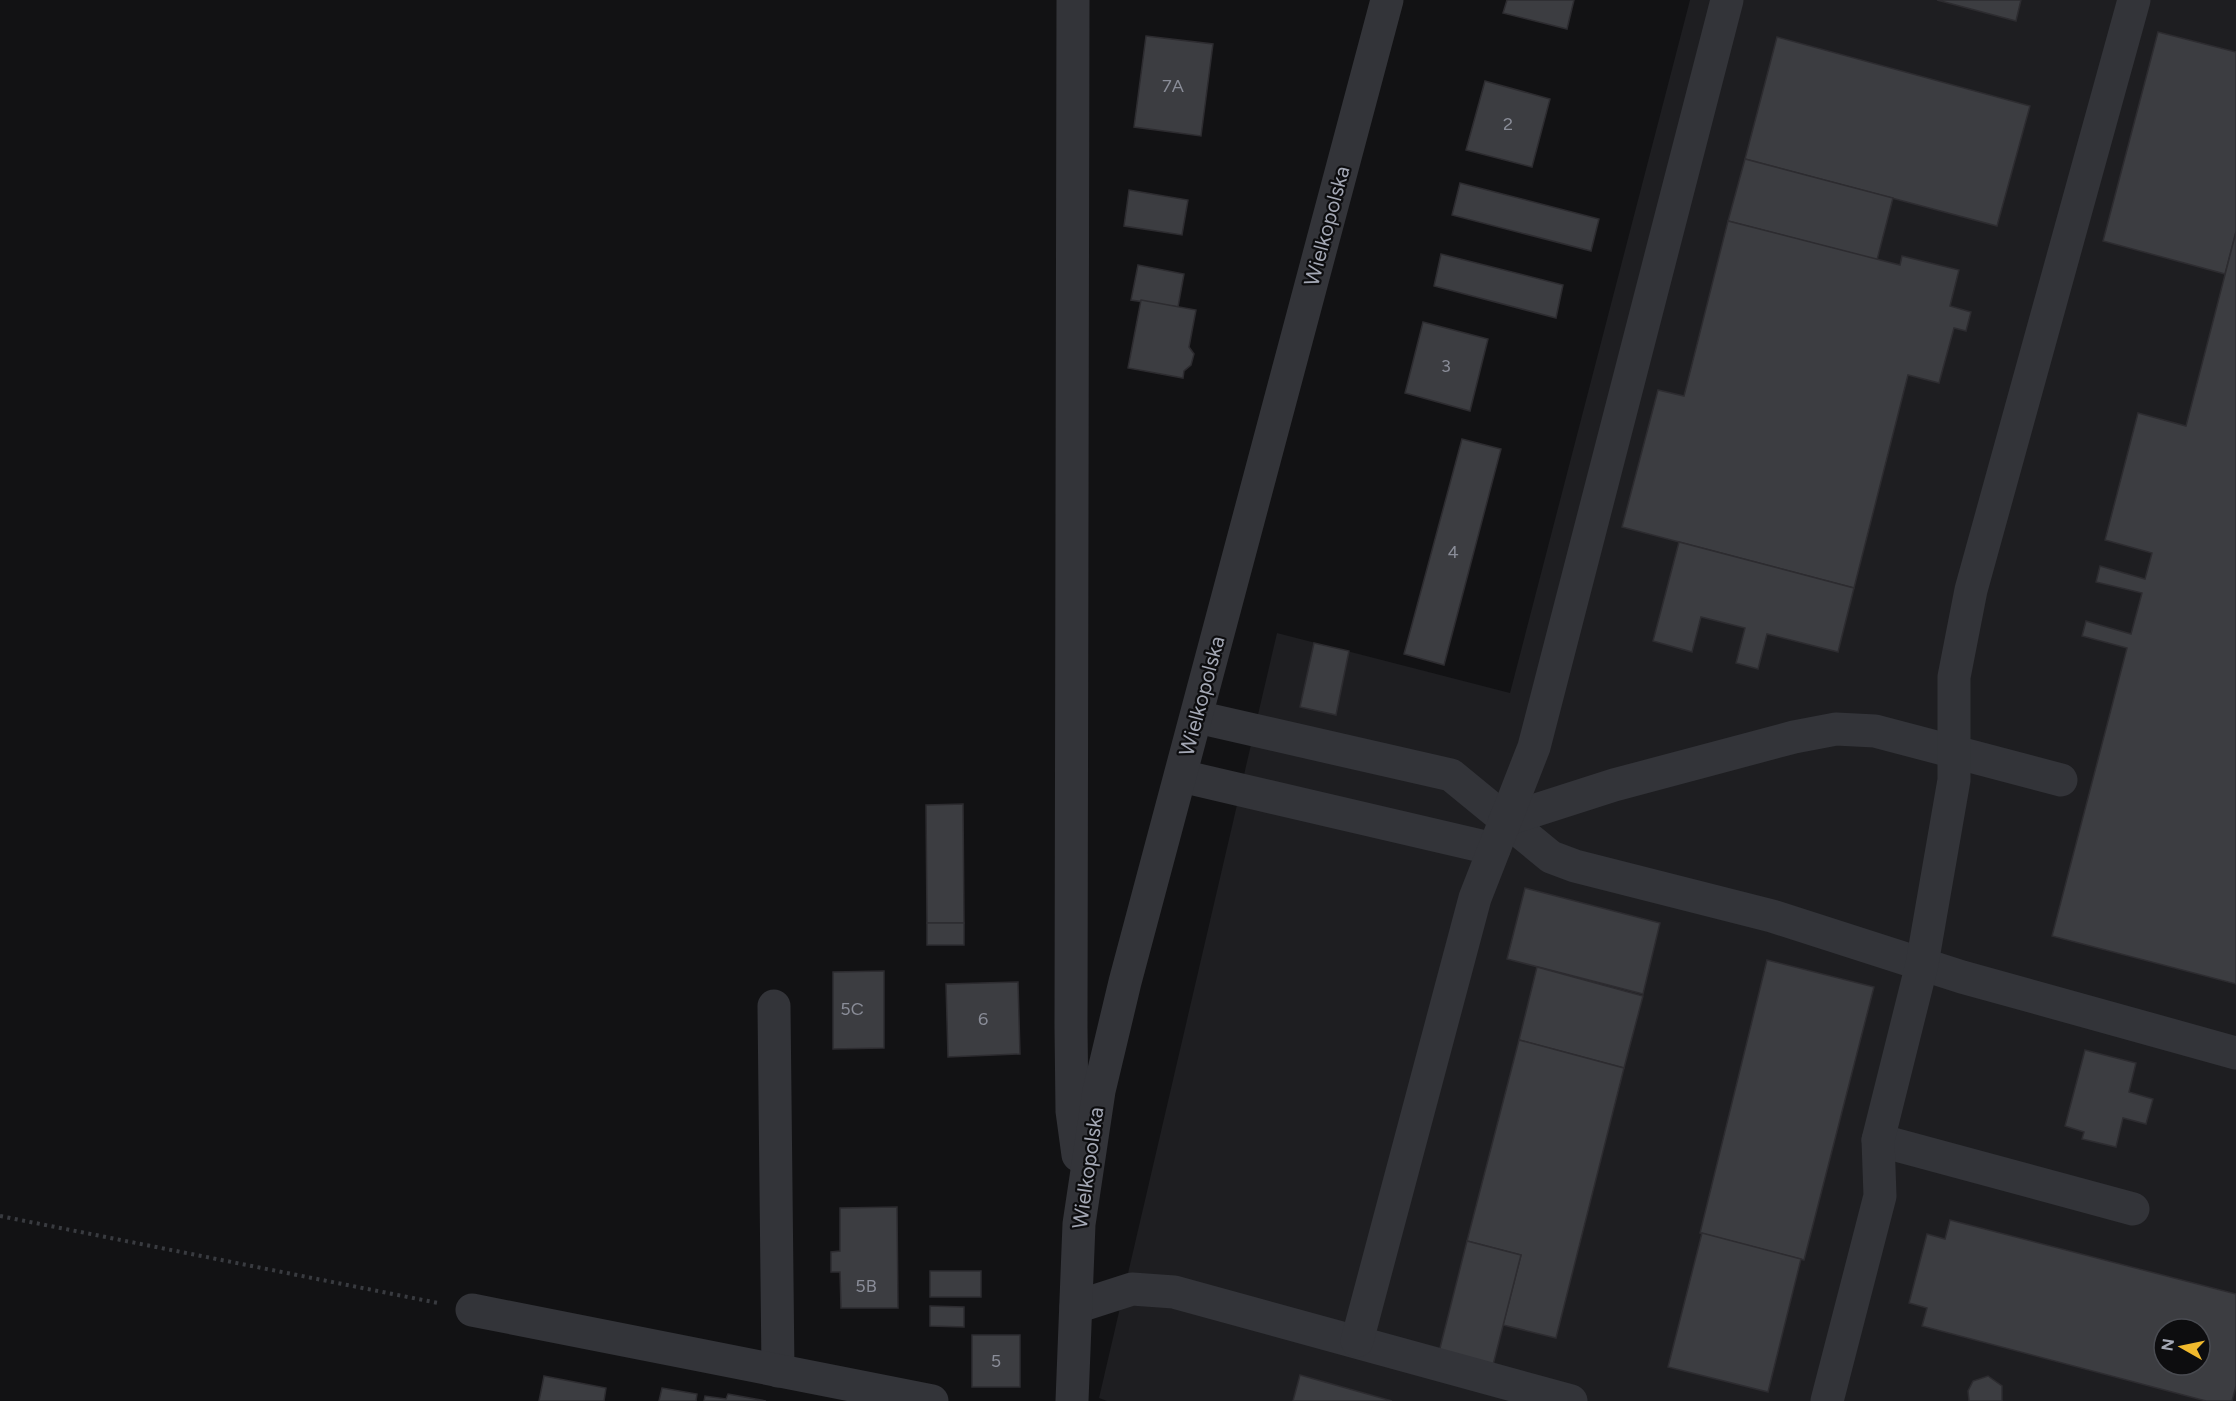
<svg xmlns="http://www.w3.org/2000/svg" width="2236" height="1401" viewBox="0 0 2236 1401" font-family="Figtree,sans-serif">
	<rect width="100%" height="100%" fill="#121214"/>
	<path fill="#1e1e21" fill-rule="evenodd" d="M1690,0H2236V1401H1107L1099,1398L1277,633L1510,693ZM2164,1329H2200V1365H2164Z"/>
	<g fill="#3c3d41" stroke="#2d2c30" stroke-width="1.5" fill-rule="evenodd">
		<path d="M1507,0H1574L1567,29L1503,13Z"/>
		<path d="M1937,0H2021L2016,21Z"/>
		<path d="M2158,32L2236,52V232L2225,274L2103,241Z"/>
		<path d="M1146,36L1213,44L1201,136L1134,127Z"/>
		<path d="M1777,37L2030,106L1997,226L1745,159Z"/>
		<path d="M1485,81L1550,99L1532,167L1466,150Z"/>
		<path d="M1745,159L1893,198L1877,260L1728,221Z"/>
		<path d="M1460,183L1599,219L1591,251L1452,215Z"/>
		<path d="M1129,190L1188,200L1182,235L1124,226Z"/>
		<path d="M1728,221L1900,265L1902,256L1959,270L1950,306L1971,312L1966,331L1954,328L1939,383L1908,375L1854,588L1622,527L1658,390L1684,396Z"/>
		<path d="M2236,232V984L2052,936L2127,648L2082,636L2086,621L2131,634L2142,593L2096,582L2100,566L2145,579L2152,553L2105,540L2138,413L2186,426Z"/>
		<path d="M1441,254L1563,285L1556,318L1434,286Z"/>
		<path d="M1138,265L1184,274L1178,307L1131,300Z"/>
		<path d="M1141,300L1196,310L1189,347L1194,354L1191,365L1184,371L1183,378L1128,368Z"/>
		<path d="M1423,322L1488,339L1470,411L1405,393Z"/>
		<path d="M1462,439L1501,449L1444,665L1404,654Z"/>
		<path d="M1679,542L1854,588L1838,652L1767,634L1758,669L1736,663L1745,628L1701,617L1692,652L1653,641Z"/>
		<path d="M1314,643L1349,651L1336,715L1300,707Z"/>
		<path d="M963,804L964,923H927L926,805Z"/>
		<path d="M1525,888L1660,923L1643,994L1507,959Z"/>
		<rect x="927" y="923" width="37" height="22"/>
		<path d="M1767,960L1874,987L1804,1260L1700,1233Z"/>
		<path d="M1537,967L1643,996L1624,1068L1519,1040Z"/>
		<path d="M884,971V1048L833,1049V972Z"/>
		<path d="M1018,982L1020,1054L948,1057L946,984Z"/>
		<path d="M1519,1040L1624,1068L1556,1338L1503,1325L1521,1255L1467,1241Z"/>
		<path d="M2085,1050L2136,1063L2129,1092L2153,1099L2146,1124L2123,1118L2116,1147L2082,1139L2084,1132L2065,1126Z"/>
		<path d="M897,1207L898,1308H841L840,1272H831V1252L840,1251V1208Z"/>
		<path d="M1950,1220L2236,1294V1386L2232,1401H2206L1922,1326L1927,1308L1909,1303L1927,1234L1945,1239ZM2164,1329H2200V1365H2164Z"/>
		<path d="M1702,1233L1801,1259L1768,1392L1668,1367Z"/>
		<path d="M1467,1241L1521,1255L1493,1365L1439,1352Z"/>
		<rect x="930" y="1271" width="51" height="26"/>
		<path d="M930,1306L964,1307V1327L930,1326Z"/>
		<rect x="972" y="1335" width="48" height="52"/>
		<path d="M1300,1375L1392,1401H1293Z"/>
		<path d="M544,1376L606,1388L604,1401H539Z"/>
		<path d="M1988,1376L2002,1386V1401H1969L1968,1391L1973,1381Z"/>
		<path d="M662,1388L697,1394L696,1401H659Z"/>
		<path d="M728,1394L766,1401H704L705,1396L726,1399Z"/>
	</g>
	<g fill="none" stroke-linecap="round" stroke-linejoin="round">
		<path stroke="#393b40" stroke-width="4" stroke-dasharray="3 4.5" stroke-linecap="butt" d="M0,1216L438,1303"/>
		<g stroke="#333439" stroke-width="33">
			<path d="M1073,0L1071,1027L1072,1111L1078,1155"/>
			<path d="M1197,717L1451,775L1551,857L1575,866L1772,916L1962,977L2236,1053"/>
			<path d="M1181,776L1494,849"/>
			<path d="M1505,820L1614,785L1794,737L1836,729L1875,731L2061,780"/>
			<path d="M774,1006L778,1371"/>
			<path d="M1878,1140L2133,1209"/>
			<path d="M1076,1307L1132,1289L1174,1292L1571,1401"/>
			<path d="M472,1310L932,1401"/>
			<path d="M1357,1341L1475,898L1534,747L1727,0"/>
			<path d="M1072,1401L1079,1224L1099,1091L1125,982L1387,0"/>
			<path d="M1827,1401L1880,1196L1878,1140L1922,964L1954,780V677L1971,590L2134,0"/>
		</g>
	</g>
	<g text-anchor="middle" stroke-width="4.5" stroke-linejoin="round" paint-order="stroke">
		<g font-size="18" fill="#8a8d98">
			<text x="1173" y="92">7A</text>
			<text x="1508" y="130">2</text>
			<text x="1446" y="372">3</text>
			<text x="1453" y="558">4</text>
			<text x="852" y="1015">5C</text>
			<text x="983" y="1025">6</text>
			<text x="866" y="1292">5B</text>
			<text x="996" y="1367">5</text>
		</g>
		<g font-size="21" fill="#a4a8b5" stroke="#0d0d0f">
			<text transform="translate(1327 226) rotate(-75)" y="7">Wielkopolska</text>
			<text transform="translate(1202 696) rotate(-75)" y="7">Wielkopolska</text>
			<text transform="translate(1088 1168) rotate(-82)" y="7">Wielkopolska</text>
		</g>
	</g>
	<g transform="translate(2182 1347) rotate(279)"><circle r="28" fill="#0d0d0f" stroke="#494b51" stroke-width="1.5"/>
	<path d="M0-4.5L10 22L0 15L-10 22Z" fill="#f1ba2d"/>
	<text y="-9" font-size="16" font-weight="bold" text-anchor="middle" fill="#a4a8b5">N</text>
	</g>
</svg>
